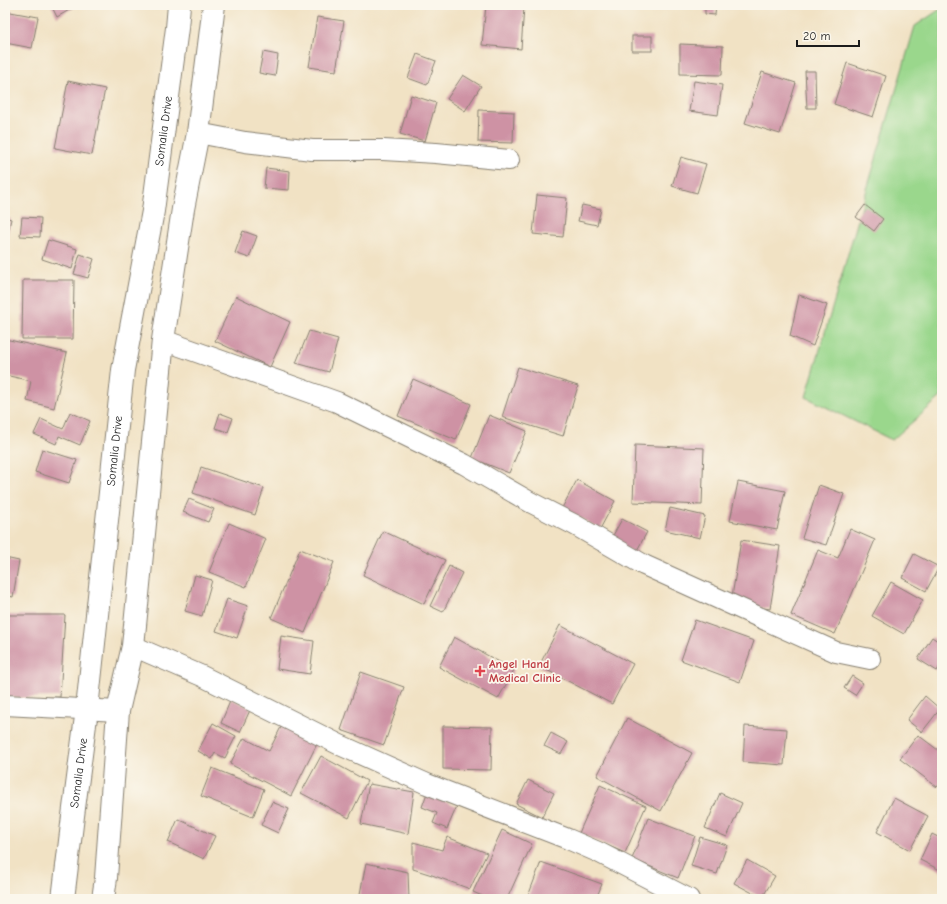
<svg xmlns="http://www.w3.org/2000/svg" width="947" height="904" viewBox="0 0 947 904" font-family="'Comic Neue',sans-serif">
	<rect width="100%" height="100%" fill="#fbf7ec"/>
	<filter id="ink" filterUnits="userSpaceOnUse"><feTurbulence type="fractalNoise" baseFrequency=".025" numOctaves="2"/><feDisplacementMap in="SourceGraphic" scale="8" xChannelSelector="R" yChannelSelector="G"/><feConvolveMatrix kernelMatrix="1 2 1 2 8 2 1 2 1" color-interpolation-filters="sRGB"/></filter>
	<filter id="wash" filterUnits="userSpaceOnUse"><feTurbulence type="fractalNoise" baseFrequency=".012" numOctaves="4" result="noise"/><feDisplacementMap in="SourceGraphic" scale="16" xChannelSelector="R" yChannelSelector="G"/><feGaussianBlur stdDeviation="0.9" result="paint"/><feColorMatrix in="noise" values="0 0 0 0 0 0 0 0 0 0 0 0 0 0 0 0 0 1.4 0 .05"/><feComposite in="paint" operator="in"/></filter>
	<g filter="url(#wash)">
		<rect width="100%" height="100%" fill="#f1e2c4"/>
		<path fill="#9ad78c" stroke="#5b7a54" d="M942,8V396L892,440L806,397L915,26Z"/>
		<g id="blocks">
			<g fill="#ce92a4">
				<path d="M51,5H78L57,17Z"/>
				<path d="M486,5H506L524,7L521,49L482,45Z"/>
				<path d="M700,5H716L715,15L705,14V7H700Z"/>
				<path d="M5,11L38,17L32,48L5,43Z"/>
				<path d="M317,17L344,21L336,71L309,67Z"/>
				<rect x="632" y="36" width="20" height="15"/>
				<path d="M680,44L723,46L722,75L680,74Z"/>
				<path d="M263,52L278,55L275,76L259,73Z"/>
				<path d="M417,54L436,61L427,85L408,78Z"/>
				<path d="M847,63L886,76L873,117L834,104Z"/>
				<path d="M805,71H815L816,108H807Z"/>
				<path d="M762,72L796,83L780,134L745,123Z"/>
				<path d="M463,75L481,86L465,111L447,99Z"/>
				<path d="M68,81L105,89L92,155L55,148Z"/>
				<path d="M694,81L722,85L718,115L689,111Z"/>
				<path d="M411,95L436,103L425,141L400,134Z"/>
				<path d="M479,110L514,112L513,143L478,142Z"/>
				<path d="M681,157L706,164L697,193L672,186Z"/>
				<path d="M266,168L290,171L289,190L264,188Z"/>
				<path d="M537,195L567,198L563,237L533,234Z"/>
				<path d="M582,205L601,209L597,225L578,221Z"/>
				<path d="M865,205L883,219L874,231L856,217Z"/>
				<path d="M5,217L11,219L6,241L5,240Z"/>
				<path d="M22,217L41,218L40,237L20,236Z"/>
				<path d="M243,231L257,236L249,258L235,253Z"/>
				<path d="M48,240L77,249L72,269L42,259Z"/>
				<path d="M80,254L94,259L88,278L74,274Z"/>
				<path d="M23,280H74L73,339H22Z"/>
				<path d="M799,295L827,305L813,346L790,336Z"/>
				<path d="M236,296L290,322L270,367L215,341Z"/>
				<path d="M309,331L338,339L329,372L296,363Z"/>
				<path d="M5,339L67,353L54,408L27,401L31,381L5,375Z"/>
				<path d="M518,367L578,386L563,436L502,417Z"/>
				<path d="M413,379L471,404L456,440L398,416Z"/>
				<path d="M70,412L90,421L80,445L59,436L56,444L34,434L41,419L63,429Z"/>
				<path d="M220,413L233,418L228,432L215,428Z"/>
				<path d="M489,415L527,431L509,473L472,458Z"/>
				<path d="M635,445L704,448L702,505L633,502Z"/>
				<path d="M42,449L77,460L69,483L35,472Z"/>
				<path d="M201,467L264,488L255,515L193,493Z"/>
				<path d="M577,480L615,501L600,529L562,508Z"/>
				<path d="M738,482L785,491L777,530L730,521Z"/>
				<path d="M819,485L844,494L826,545L802,538Z"/>
				<path d="M189,499L214,509L208,522L183,512Z"/>
				<path d="M670,508L705,516L700,538L665,530Z"/>
				<path d="M622,519L647,532L635,554L610,541Z"/>
				<path d="M229,523L266,539L246,587L209,572Z"/>
				<path d="M850,529L875,540L835,634L791,615L818,550L838,558Z"/>
				<path d="M383,531L445,560L424,604L363,575Z"/>
				<path d="M741,540L780,546L770,609L731,603Z"/>
				<path d="M300,549L334,562L305,633L271,618Z"/>
				<path d="M914,554L939,567L926,591L902,578Z"/>
				<path d="M5,558L19,561L13,597L5,595Z"/>
				<path d="M449,566L462,573L443,612L430,606Z"/>
				<path d="M195,575L212,580L202,616L185,611Z"/>
				<path d="M891,582L923,600L904,634L872,616Z"/>
				<path d="M227,599L248,606L237,638L216,631Z"/>
				<path d="M5,615H65L60,697L7,698L6,692H5Z"/>
				<path d="M695,620L754,641L740,682L681,660Z"/>
				<path d="M560,625L633,664L612,704L539,666Z"/>
				<path d="M281,636L314,641L310,674L277,669Z"/>
				<path d="M454,637L514,670L498,699L439,667Z"/>
				<path d="M932,637L942,644V663L937,671L918,659Z"/>
				<path d="M361,672L404,687L384,745L341,730Z"/>
				<path d="M852,676L863,683L855,695L844,688Z"/>
				<path d="M925,696L940,709L922,732L907,720Z"/>
				<path d="M231,699L251,708L240,732L221,723Z"/>
				<path d="M627,718L692,753L661,811L597,776Z"/>
				<path d="M213,723L236,736L225,758L215,753L212,759L198,751Z"/>
				<path d="M283,723L318,742L291,796L230,764L244,738L269,751Z"/>
				<path d="M443,726L492,727L491,770L443,769Z"/>
				<path d="M745,726L787,729L784,765L743,762Z"/>
				<path d="M551,733L568,742L561,754L544,746Z"/>
				<path d="M918,735L942,753V781L937,787L900,759Z"/>
				<path d="M321,756L367,781L349,818L301,793Z"/>
				<path d="M212,768L264,789L253,817L201,796Z"/>
				<path d="M528,780L554,793L542,817L516,804Z"/>
				<path d="M369,784L414,792L408,834L361,824Z"/>
				<path d="M600,785L646,806L625,853L579,833Z"/>
				<path d="M427,793L457,806L447,829L433,823L437,813L422,807Z"/>
				<path d="M720,793L742,803L727,837L705,828Z"/>
				<path d="M894,798L928,816L910,850L877,832Z"/>
				<path d="M272,802L289,809L278,833L261,825Z"/>
				<path d="M648,818L695,836L678,878L632,859Z"/>
				<path d="M178,819L215,836L204,859L168,842Z"/>
				<path d="M502,830L532,844L507,899H489L473,892Z"/>
				<path d="M932,834L942,839V871L920,860Z"/>
				<path d="M447,837L487,853L470,889L432,875L413,869V842L442,850Z"/>
				<path d="M700,837L727,845L717,874L691,866Z"/>
				<path d="M747,860L775,876L762,898L734,883Z"/>
				<path d="M541,862L602,884L596,899H527Z"/>
				<path d="M366,863L408,872L409,899H359Z"/>
			</g>
		</g>
	</g>
	<g filter="url(#ink)">
		<use href="#blocks" fill-opacity="0" stroke="#867f70" stroke-width="1"/>
		<g fill="none" stroke-linecap="round" stroke-linejoin="round">
			<defs>
				<g id="minor">
					<path d="M198,133L245,142L312,150H383L436,153L509,160"/>
					<path d="M163,340L337,402L464,464L530,502L575,525L644,565L836,652L870,659"/>
					<path d="M133,646L202,676L340,745L427,784L568,839L598,852L689,899"/>
					<path d="M5,705L118,711"/>
				</g>
				<g id="major">
					<path id="s1" d="M63,899L73,816L87,709L123,370L153,211L177,28L179,5"/>
					<path d="M103,899L106,878L118,711L133,646L163,340L183,209L198,133L214,5"/>
				</g>
			</defs>
			<use href="#minor" stroke="#867f70" stroke-width="22"/>
			<use href="#major" stroke="#867f70" stroke-width="24"/>
			<use href="#minor" stroke="#fff" stroke-width="20"/>
			<use href="#major" stroke="#fff" stroke-width="22"/>
		</g>
	</g>
	<path fill="#e0444e" stroke="#fbf7ec" stroke-width="1.5" d="M478 665h4v4h4v4h-4v4h-4v-4h-4v-4h4z"/>
	<g text-anchor="middle" stroke-width="3.5" stroke-linejoin="round" paint-order="stroke">
		<g font-size="12" fill="#1c1c1c" stroke="#fbf7ec">
			<text dy="4" stroke="none"><textPath href="#s1" startOffset="775">Somalia Drive</textPath></text>
			<text dy="4" stroke="none"><textPath href="#s1" startOffset="451">Somalia Drive</textPath></text>
			<text dy="4" stroke="none"><textPath href="#s1" startOffset="127">Somalia Drive</textPath></text>
		</g>
		<g font-size="12" font-weight="bold" fill="#be3a42" stroke="#fbf7ec" text-anchor="start">
			<text x="489" y="668">Angel Hand<tspan x="489" dy="14">Medical Clinic</tspan></text>
		</g>
	</g>
	<rect width="947" height="904" fill="none" stroke="#fbf7ec" stroke-width="20"/>
	<path d="M797 40v6h62v-6" fill="none" stroke="#1c1c1c" stroke-width="2"/>
	<text x="803" y="40" font-size="12" fill="#1c1c1c" stroke="#fbf7ec" stroke-width="3" paint-order="stroke">20 m</text>
</svg>
